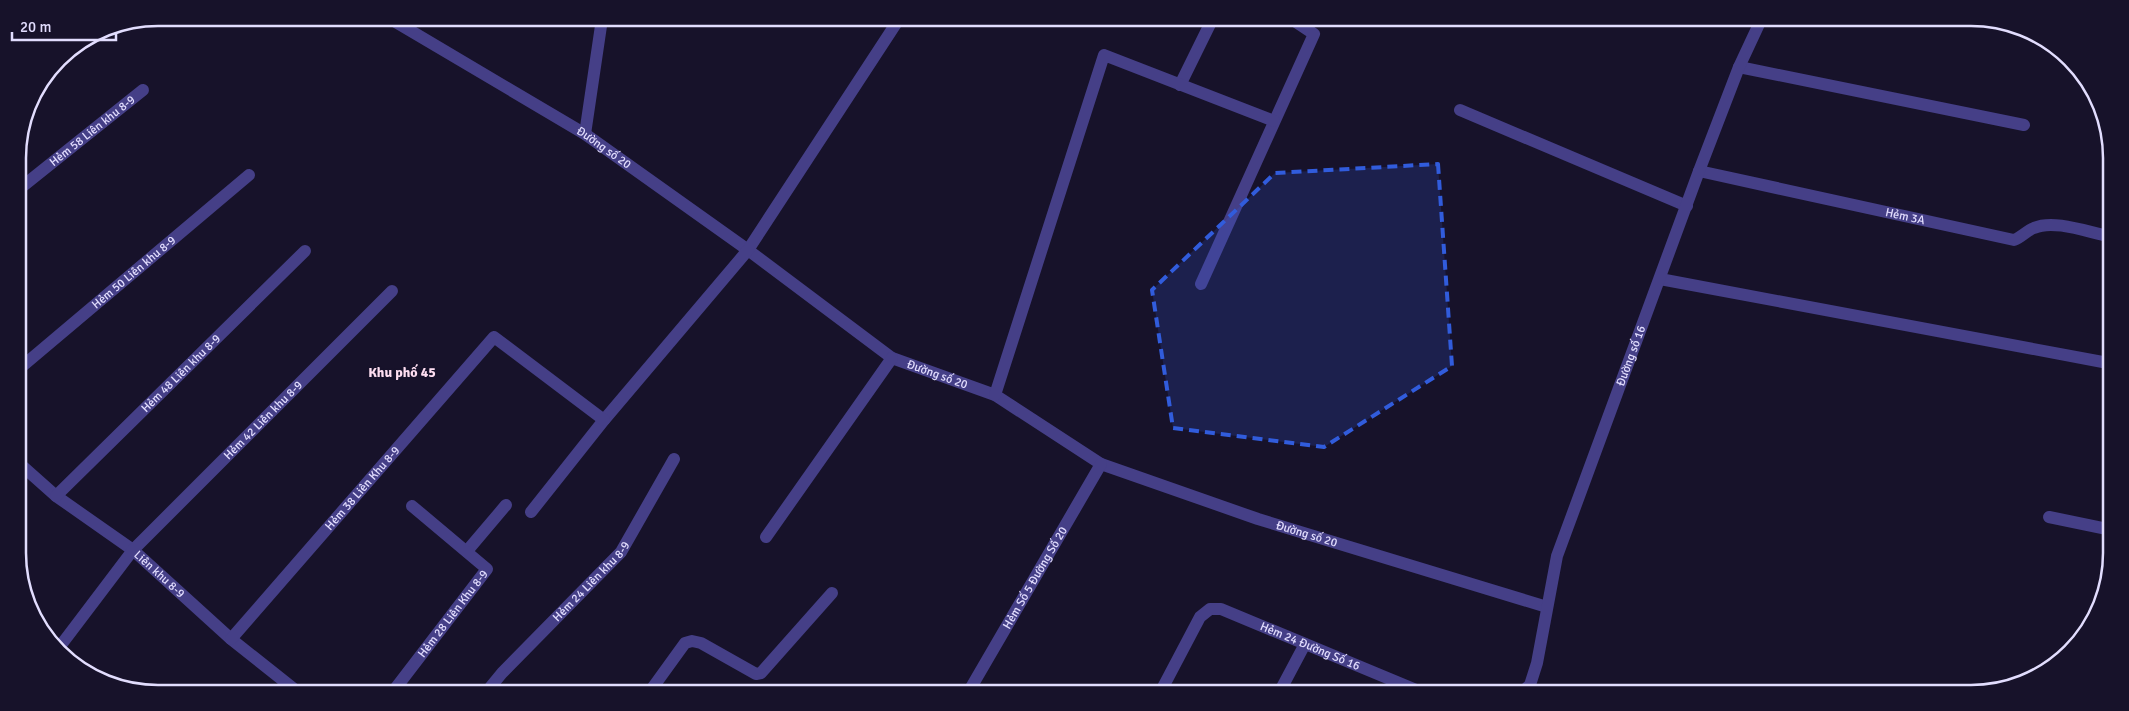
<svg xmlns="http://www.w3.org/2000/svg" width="2129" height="711" viewBox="0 0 2129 711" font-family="Signika,sans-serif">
	<rect width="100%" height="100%" fill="#17122a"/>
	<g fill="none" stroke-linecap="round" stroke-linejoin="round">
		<g stroke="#453f87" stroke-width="12">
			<path id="s1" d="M389,18L585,134L748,250L892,358L995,395L1101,464L1258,519L1547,607"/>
			<path d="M1739,67L2024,125"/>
			<path d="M1180,85L1212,20"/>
			<path d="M1460,110L1687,206"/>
			<path d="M585,134L602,19"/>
			<path id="s2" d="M1699,171L2014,240C2022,237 2026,231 2034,228C2053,219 2088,232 2108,236"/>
			<path id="s3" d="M18,190L143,90"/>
			<path d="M1660,279L2108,363"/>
			<path d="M1201,284L1314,34L1293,20"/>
			<path id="s4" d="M19,369L249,175"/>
			<path d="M995,395L1104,55L1274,121"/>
			<path id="s5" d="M20,464L56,496L133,550L231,639L294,689"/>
			<path id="s6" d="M56,496L305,251"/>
			<path d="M531,512L604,420L748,250L899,19"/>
			<path d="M2049,517L2107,529"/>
			<path d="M766,537L892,358"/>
			<path d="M467,551L506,505"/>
			<path id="s7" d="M231,639L494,337L604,420"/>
			<path id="s8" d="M58,649L133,550L392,291"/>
			<path id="s9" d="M395,689L487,569L412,506"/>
			<path id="s10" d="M488,690L502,673L621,552L674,459"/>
			<path d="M651,690L685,643L692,641L701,643L756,674L761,673L832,593"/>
			<path id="s11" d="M969,691L1101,464"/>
			<path id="s12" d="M1161,691L1200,617L1210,609H1221L1421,692"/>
			<path d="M1280,691L1305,644"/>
			<path id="s13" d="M1522,692L1530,685L1537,663L1557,556L1699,171L1739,67L1760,22"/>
		</g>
	</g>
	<path fill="#315cdc" fill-opacity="0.2" stroke="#315cdc" stroke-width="4" stroke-dasharray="10 6" stroke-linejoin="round" d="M1438,164L1452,366L1324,447L1173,428L1152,290L1275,173Z"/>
	<g text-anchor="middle" stroke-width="4" stroke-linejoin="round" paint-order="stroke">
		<g font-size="12" fill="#e2ddfe" stroke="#17122a">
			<text dy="4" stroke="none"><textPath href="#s3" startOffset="95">Hẻm 58 Liên khu 8-9</textPath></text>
			<text dy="4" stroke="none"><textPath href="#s1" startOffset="251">Đường số 20</textPath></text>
			<text dy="4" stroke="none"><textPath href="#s2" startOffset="211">Hẻm 3A</textPath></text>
			<text dy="4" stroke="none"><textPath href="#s4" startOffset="150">Hẻm 50 Liên khu 8-9</textPath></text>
			<text dy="4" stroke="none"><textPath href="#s13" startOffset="356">Đường số 16</textPath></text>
			<text dy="4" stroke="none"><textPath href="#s6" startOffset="175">Hẻm 48 Liên khu 8-9</textPath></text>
			<text dy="4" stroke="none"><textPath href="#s1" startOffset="656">Đường số 20</textPath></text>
			<text dy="4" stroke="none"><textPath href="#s8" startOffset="308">Hẻm 42 Liên khu 8-9</textPath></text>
			<text dy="4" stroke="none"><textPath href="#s7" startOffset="200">Hẻm 38 Liên Khu 8-9</textPath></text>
			<text dy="4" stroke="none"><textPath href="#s1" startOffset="1061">Đường số 20</textPath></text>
			<text dy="4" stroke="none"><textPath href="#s5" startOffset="178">Liên khu 8-9</textPath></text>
			<text dy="4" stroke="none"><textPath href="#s11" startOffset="131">Hẻm Số 5 Đường Số 20</textPath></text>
			<text dy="4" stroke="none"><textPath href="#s10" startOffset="150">Hẻm 24 Liên khu 8-9</textPath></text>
			<text dy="4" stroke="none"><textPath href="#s9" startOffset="95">Hẻm 28 Liên Khu 8-9</textPath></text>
			<text dy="4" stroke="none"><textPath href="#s12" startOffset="204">Hẻm 24 Đường Số 16</textPath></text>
		</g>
		<g font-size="14" font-weight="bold" fill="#fedef1" stroke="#17122a">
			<text x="402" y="377">Khu phố 45</text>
		</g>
	</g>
	<path d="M0 0H2129V711H0ZM158 26H1971A132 132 0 0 1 2103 158V553A132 132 0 0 1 1971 685H158A132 132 0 0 1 26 553V158A132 132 0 0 1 158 26Z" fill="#17122a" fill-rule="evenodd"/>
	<path fill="none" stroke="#e2ddfe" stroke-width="2.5" d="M158 26H1971A132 132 0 0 1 2103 158V553A132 132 0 0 1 1971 685H158A132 132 0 0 1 26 553V158A132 132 0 0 1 158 26Z"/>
	<path d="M12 32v8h104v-8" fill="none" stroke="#e2ddfe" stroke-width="2.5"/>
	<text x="20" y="32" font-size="15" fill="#e2ddfe" stroke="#17122a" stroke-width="4" paint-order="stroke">20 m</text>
</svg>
